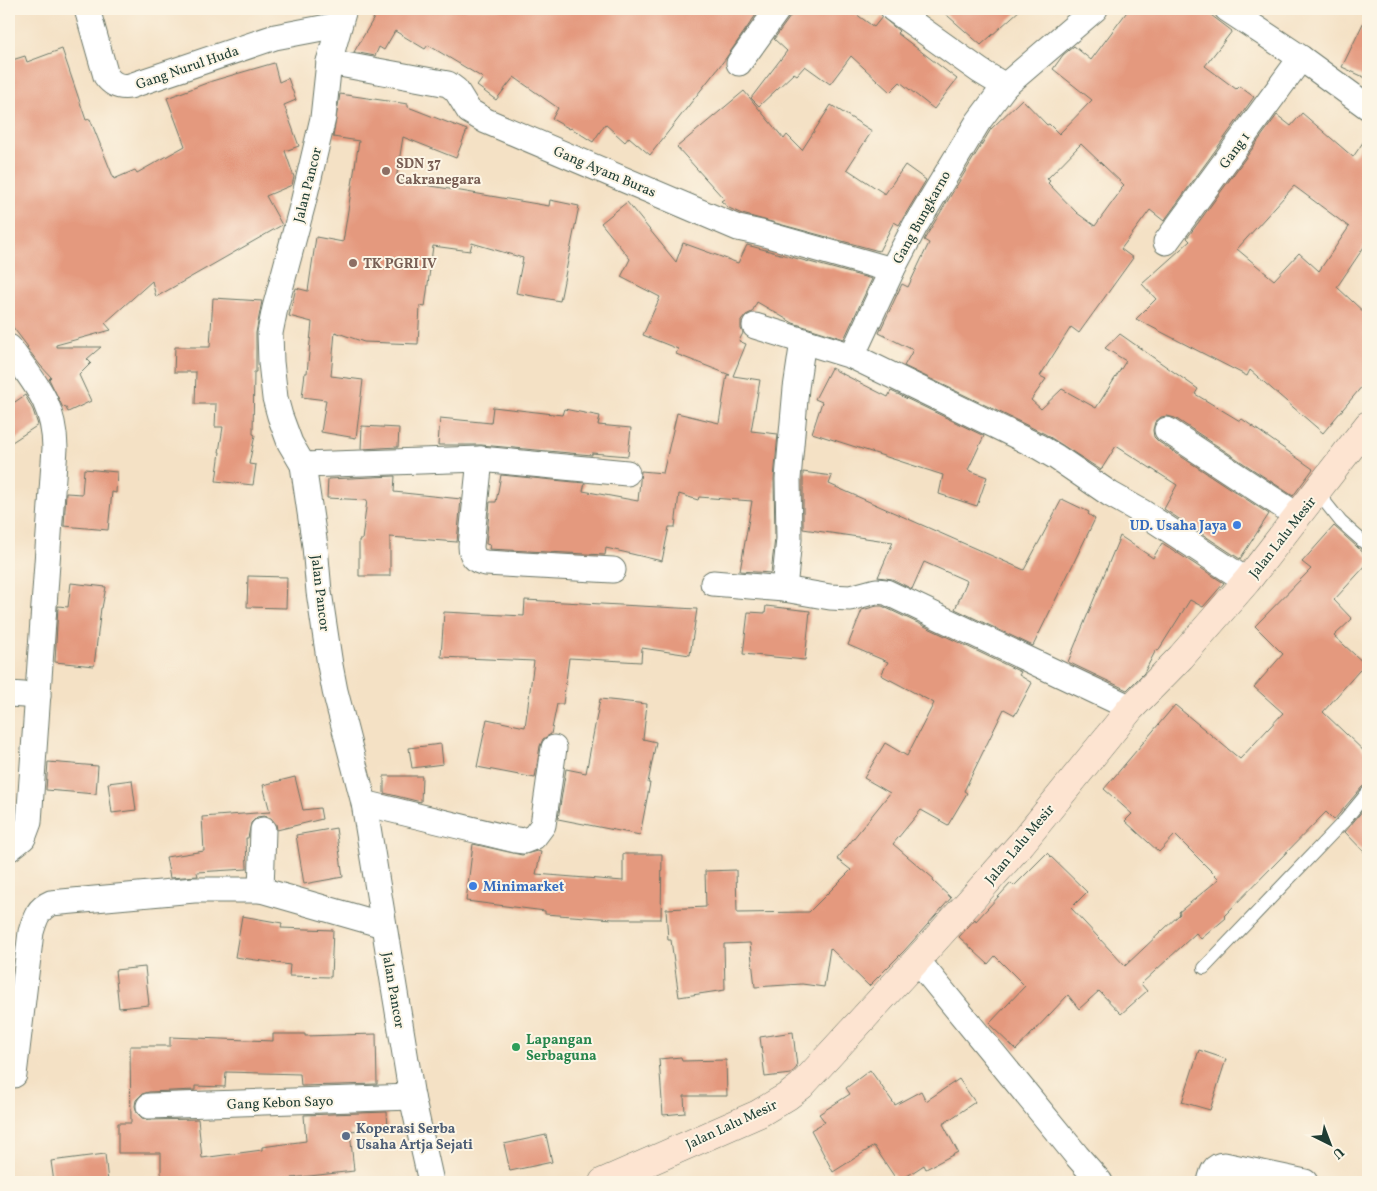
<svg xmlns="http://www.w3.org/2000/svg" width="1377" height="1191" viewBox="0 0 1377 1191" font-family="Vollkorn,serif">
	<rect width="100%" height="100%" fill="#fcf5e5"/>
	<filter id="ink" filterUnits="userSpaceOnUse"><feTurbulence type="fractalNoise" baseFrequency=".02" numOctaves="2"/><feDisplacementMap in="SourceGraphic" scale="10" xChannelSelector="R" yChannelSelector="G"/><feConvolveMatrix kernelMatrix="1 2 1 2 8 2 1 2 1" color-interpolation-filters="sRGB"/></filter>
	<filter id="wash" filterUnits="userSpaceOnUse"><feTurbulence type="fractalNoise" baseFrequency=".0096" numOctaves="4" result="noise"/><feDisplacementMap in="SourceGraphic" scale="20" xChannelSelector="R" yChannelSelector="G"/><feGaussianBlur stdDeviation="1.12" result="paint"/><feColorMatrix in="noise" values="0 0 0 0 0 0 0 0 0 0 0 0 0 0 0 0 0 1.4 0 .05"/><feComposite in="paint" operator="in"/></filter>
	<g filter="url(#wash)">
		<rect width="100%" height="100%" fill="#f4e1c5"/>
		<g id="blocks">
			<g fill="#e4997e" fill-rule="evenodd">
				<path d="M360,9H760L726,58L650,155L629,137L625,142L605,124L593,142L571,128L570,129L552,119L558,108L514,77L496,100L477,86L483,78L428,45L425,49L395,31L384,50L379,47L375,56L354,52L374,18Z"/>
				<path d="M792,9H849L874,27L882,17L899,31L897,33L957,79L934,109L900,82L890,92L851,56L830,84L805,66L797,75L794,73L759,106L751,98L787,51L774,39L790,17Z"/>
				<path d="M940,9H1021L981,45Z"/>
				<path d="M1129,9H1203L1232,31L1205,66L1236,89L1239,86L1254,97L1164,221L1150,210L1121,249L1133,258L1079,333L1071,327L1040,376L1046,379L1031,400L1041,409L1062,389L1096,408L1126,361L1105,348L1120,334L1198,389L1195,394L1240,421L1242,419L1313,469L1293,496L1175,418L1167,416L1161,417L1155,422L1153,430L1154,437L1159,442L1269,514L1240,559L1164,509L1177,485L1116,446L1101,470L1045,434L904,366L913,350L879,333L902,284L908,287L929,243L924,240L928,233L991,129L1022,99L1047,125L1049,124L1059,134L1092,100L1053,69L1063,55L1074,46L1091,60ZM1081,144L1124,185L1121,188L1122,189L1095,226L1077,213L1048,183L1050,181L1047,179Z"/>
				<path d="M1368,13V79L1342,67Z"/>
				<path d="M62,49L86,120L90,119L114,179L135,170L137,173L185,146L167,98L212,81L274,63L279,82L288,78L296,100L284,105L299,146L285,151L294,177L292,185L266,196L282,225L156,297L152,281L105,323L111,330L56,345V347H101L87,359L91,363L79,375L91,401L68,412L65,406L63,408L49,379L51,377L40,365L27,348L28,347L9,322V61L25,56L27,62Z"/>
				<path d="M744,91L784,139L787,135L802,150L831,105L872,131L847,169L885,194L905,165L926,180L899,225L894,222L879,251L742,214L729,208L721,201L724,199L677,147Z"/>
				<path d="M340,94L408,104V107L467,130L456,158L403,137L396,180L549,206L550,200L579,206L560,301L516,293L523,258L472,243L470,251L433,246L425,307L420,306L418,344L364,342L335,332L331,376L363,380L356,438L321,432L326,400L302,397L305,373H307L312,322L289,316L296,288L308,291L316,237L343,242L359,141L333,137Z"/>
				<path d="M1302,113L1353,157L1368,135V241L1337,287L1368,316V379L1323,433L1250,370L1247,376L1136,319L1156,299L1142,284L1190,241L1187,238L1277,115L1291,126ZM1294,186L1349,227L1319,271L1299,253L1274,280L1237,249Z"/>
				<path d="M627,202L676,262L683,243L738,263L747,245L872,279L844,339L793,323L757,302L752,312L746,315L741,321V329L743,333L739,341L746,344L733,376L760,380L751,431L778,434L774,479L775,538L771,573L740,571L752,501L699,497L698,500L679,494L675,527H669L662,561L606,548L605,555L489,549L490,545L486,544L490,502H496L501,475L585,483L583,491L638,501L641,471L663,473L677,413L719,423L727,375H730L676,354L678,349L643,335L660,297L621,277L630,259L601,223Z"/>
				<path d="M213,298L262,301L256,333V372H254L253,434L255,435L249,464L256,465L253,485L216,481L220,452H219L223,427H215L216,404H195L196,372H174L175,347H210Z"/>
				<path d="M831,368L888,397L891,391L984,436L968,470L987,477L977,506L939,494L943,475L812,433L822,402L815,399Z"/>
				<path d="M25,395L33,410L38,425L9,444V406Z"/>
				<path d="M493,407L562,415L564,409L600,416L598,425L631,428L628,456L592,453V455L481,445H438L440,418L491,423Z"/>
				<path d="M362,426L399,428L398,447L361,449Z"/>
				<path d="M84,469L117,472L116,493L112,492L108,530L64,526L66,493L82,494Z"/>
				<path d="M803,472L832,476L829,484L1024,570L1062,499L1089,512L1088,514L1095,519L1033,646L955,609L967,581L924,562L912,589L892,579L878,577L893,542L803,529Z"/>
				<path d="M395,476L394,492L461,499L457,542L390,537V576H359V540H362L367,500L327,498L328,479Z"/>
				<path d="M1334,526L1368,557V563L1334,600L1352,619L1334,636L1365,664L1323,712L1368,755V784L1362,787L1334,820L1326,812L1224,916L1226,918L1201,939L1196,933L1141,984L1147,991L1121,1014L1099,991L1079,1009L1068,995L1016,1050L989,1024L1025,986L995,956L988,964L959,937L975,919L976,921L1011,883L1014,886L1047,853L1087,892L1071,908L1125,966L1180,914L1179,912L1219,879L1175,835L1159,852L1125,821L1132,814L1104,789L1175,705L1240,759L1283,713L1254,687L1283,654L1255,626L1311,569L1302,562Z"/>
				<path d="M1120,536L1153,558L1162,543L1224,583L1203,607L1190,600L1158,651L1156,650L1144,673L1127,690L1068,662Z"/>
				<path d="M248,576L287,577L286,608L247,607Z"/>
				<path d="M71,583L106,587L102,608H101L94,666L55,662L58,606L68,607Z"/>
				<path d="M525,600L697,609L690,655L642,648L641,662L569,658L563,704H557L551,734L543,739L540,746L535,778L477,767L487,719L525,727L534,661L441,657L444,612L524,616Z"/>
				<path d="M766,606L810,611L805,660L743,654L748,612L765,613Z"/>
				<path d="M877,606H882L1021,672L1019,675L1032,683L1015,715L1004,709L964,791L967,793L948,825L921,810L893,844L934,879L933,881L951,898L904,951L869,986L830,948L824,987L802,984L755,987L750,943L724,944L725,990L679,997L671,940H668L666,909L706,907L705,871L736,870L737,913L809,912L851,870L837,859L890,793L864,778L885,743L907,756L934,703L881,675L888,662L848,645L862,610Z"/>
				<path d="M600,699L647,704L643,739L656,742L648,783H650L640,835L558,819L566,769L586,773Z"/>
				<path d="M441,744L443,764L412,768L409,748Z"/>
				<path d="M48,762L98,766L96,794L46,790Z"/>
				<path d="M384,776H422L421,802L384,793Z"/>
				<path d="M295,777L303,810L320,808L322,819L277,830L276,824L271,818L264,816L257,817L251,823L248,838H246L247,869L197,872L198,876L170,878L166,857L204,851L202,817L270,812L263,785Z"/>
				<path d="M132,780L136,810L112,813L108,783Z"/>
				<path d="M1368,804V856L1345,832Z"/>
				<path d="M336,828L343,877L304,884L296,835Z"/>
				<path d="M473,844L522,855L537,851L541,852L536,874L623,881V854H662L661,919H613L545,914V911L466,901Z"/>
				<path d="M242,916L282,923L281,928L333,930L331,977L289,976L290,965L235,957Z"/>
				<path d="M145,967L149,1005L119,1008L115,970Z"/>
				<path d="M793,1032L797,1067L791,1074L765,1077L760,1037Z"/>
				<path d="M273,1034H305V1036L376,1034L377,1084L301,1086L300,1074L226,1072L225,1087L195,1086V1090L149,1092L142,1094L136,1100L135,1106L137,1113L142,1118L149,1120L198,1119L202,1158L262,1150V1147L306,1141L304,1115L387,1112L388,1128L350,1131L354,1171L292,1178V1182H161V1153H118V1123H131L130,1046H170V1037L273,1041Z"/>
				<path d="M1199,1050L1226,1059L1210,1110L1182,1102Z"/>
				<path d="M681,1057L682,1061L726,1060L727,1096H684L685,1113L663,1115L659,1059Z"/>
				<path d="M870,1070L895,1105L921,1091L926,1101L959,1079L975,1102L943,1124L958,1152L926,1169L924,1165L898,1182L874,1146L833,1172L811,1130L825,1122L819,1114L850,1094L846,1088Z"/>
				<path d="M546,1135L552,1162L510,1171L504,1144Z"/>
				<path d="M105,1154L108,1182H54L51,1161Z"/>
			</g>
		</g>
	</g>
	<g filter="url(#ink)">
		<use href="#blocks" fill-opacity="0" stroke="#6a7667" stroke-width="1"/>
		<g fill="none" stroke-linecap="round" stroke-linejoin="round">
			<defs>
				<g id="lane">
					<path d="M1317,492L1341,522L1368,546"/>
					<path d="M1204,968L1345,820L1368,792"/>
				</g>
				<g id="street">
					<path d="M87,9L106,76C112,84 119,88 130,86L275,37L338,25"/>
					<path d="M344,9L329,62L323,118L303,203L275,308L270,333L271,362L275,398L280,416L290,443L303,465L315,546L319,592L330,665L335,691L364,803L412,1097L431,1182"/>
					<path d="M893,9L980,71L1005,86"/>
					<path d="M1227,9L1301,58L1368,107"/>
					<path d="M329,62L448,84L456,90L469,111L486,121L738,228L761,233L892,270"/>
					<path d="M739,63L778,9"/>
					<path d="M1166,242L1301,58"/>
					<path d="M755,326L852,356L1039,447L1056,457L1110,494L1142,512L1247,581"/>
					<path d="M9,347C34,383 54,401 55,448L29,822L23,838L9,849"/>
					<path d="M852,356L892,270L915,226L978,122L1005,86L1095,9"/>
					<path d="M1167,430L1298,516"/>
					<path d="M480,459L471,546C471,556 476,562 486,563L613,570"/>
					<path d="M303,465L480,459L627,473"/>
					<path d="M713,583L784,589L830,597L850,598L876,591L886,592L1131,708"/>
					<path d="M784,589L789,539L788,479L796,388L803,341"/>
					<path d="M9,694L38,696"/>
					<path d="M364,803L516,840L524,841L534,837L543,825L554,748"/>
					<path d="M263,830L261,890L383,925"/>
					<path d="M917,960L1077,1156L1100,1182"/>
					<path d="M14,1075L31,932C35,919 37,909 51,903L194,890H261"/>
					<path d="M149,1106L412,1097"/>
					<path d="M1210,1182C1212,1173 1214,1165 1224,1165L1305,1182"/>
				</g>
				<path id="secondary" d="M603,1182L758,1114L788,1096L801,1086L917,960L1021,844L1131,708L1181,657L1247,581L1368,425"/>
			</defs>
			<use href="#lane" stroke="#6a7667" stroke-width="14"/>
			<use href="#street" stroke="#6a7667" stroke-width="27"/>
			<use href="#secondary" stroke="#6a7667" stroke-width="29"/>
			<use href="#lane" stroke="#fff" stroke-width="12"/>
			<use href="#street" stroke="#fff" stroke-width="25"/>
			<use href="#secondary" stroke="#fde4d1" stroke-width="28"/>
		</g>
	</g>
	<g fill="#8d6e63" stroke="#fcf5e5" stroke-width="2">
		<circle cx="386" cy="171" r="5"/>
		<circle cx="353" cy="263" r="5"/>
	</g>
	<g fill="#3f7fe0" stroke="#fcf5e5" stroke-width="2">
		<circle cx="1237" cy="525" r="5"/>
		<circle cx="473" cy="886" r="5"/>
	</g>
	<circle fill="#2e9e5b" stroke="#fcf5e5" stroke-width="2" cx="516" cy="1047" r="5"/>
	<circle fill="#5c6f8a" stroke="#fcf5e5" stroke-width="2" cx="346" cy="1136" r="5"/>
	<g text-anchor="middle" stroke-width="4" stroke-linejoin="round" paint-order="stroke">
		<g font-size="14" fill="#1f3d34" stroke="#fcf5e5">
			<text transform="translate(187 67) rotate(-19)" y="5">Gang Nurul Huda</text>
			<text transform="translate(1234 150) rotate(-54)" y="5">Gang 1</text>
			<text transform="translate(605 171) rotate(23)" y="5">Gang Ayam Buras</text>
			<text transform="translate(307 185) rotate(-76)" y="5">Jalan Pancor</text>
			<text transform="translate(921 217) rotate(-61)" y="5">Gang Bungkarno</text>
			<text transform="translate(1282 537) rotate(-52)" y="5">Jalan Lalu Mesir</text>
			<text transform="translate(321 593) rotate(83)" y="5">Jalan Pancor</text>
			<text transform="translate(1019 844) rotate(-50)" y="5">Jalan Lalu Mesir</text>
			<text transform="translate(394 990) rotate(80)" y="5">Jalan Pancor</text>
			<text transform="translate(280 1102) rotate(-2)" y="5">Gang Kebon Sayo</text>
			<text transform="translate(731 1124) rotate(-25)" y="5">Jalan Lalu Mesir</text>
		</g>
		<g font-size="14" font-weight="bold" fill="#785e54" stroke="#fcf5e5" text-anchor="start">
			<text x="396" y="168">SDN 37<tspan x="396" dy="16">Cakranegara</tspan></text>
			<text x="363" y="268">TK PGRI IV</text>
		</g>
		<g font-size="14" font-weight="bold" fill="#366cbe" stroke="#fcf5e5" text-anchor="end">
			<text x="1227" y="530">UD. Usaha Jaya</text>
			<text x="483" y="891" text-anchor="start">Minimarket</text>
		</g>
		<g font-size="14" font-weight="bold" fill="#27864d" stroke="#fcf5e5" text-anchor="start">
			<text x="526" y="1044">Lapangan<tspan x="526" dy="16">Serbaguna</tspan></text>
		</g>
		<g font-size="14" font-weight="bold" fill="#4e5e75" stroke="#fcf5e5" text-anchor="start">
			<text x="356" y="1133">Koperasi Serba<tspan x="356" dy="16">Usaha Artja Sejati</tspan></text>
		</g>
	</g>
	<rect width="1377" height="1191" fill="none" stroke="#fcf5e5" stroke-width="30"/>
	<g transform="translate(1330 1144) rotate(138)" stroke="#fcf5e5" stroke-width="4" paint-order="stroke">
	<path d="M0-4L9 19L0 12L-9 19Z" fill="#1f3d34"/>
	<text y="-8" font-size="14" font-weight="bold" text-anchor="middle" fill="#1f3d34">U</text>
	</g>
</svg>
